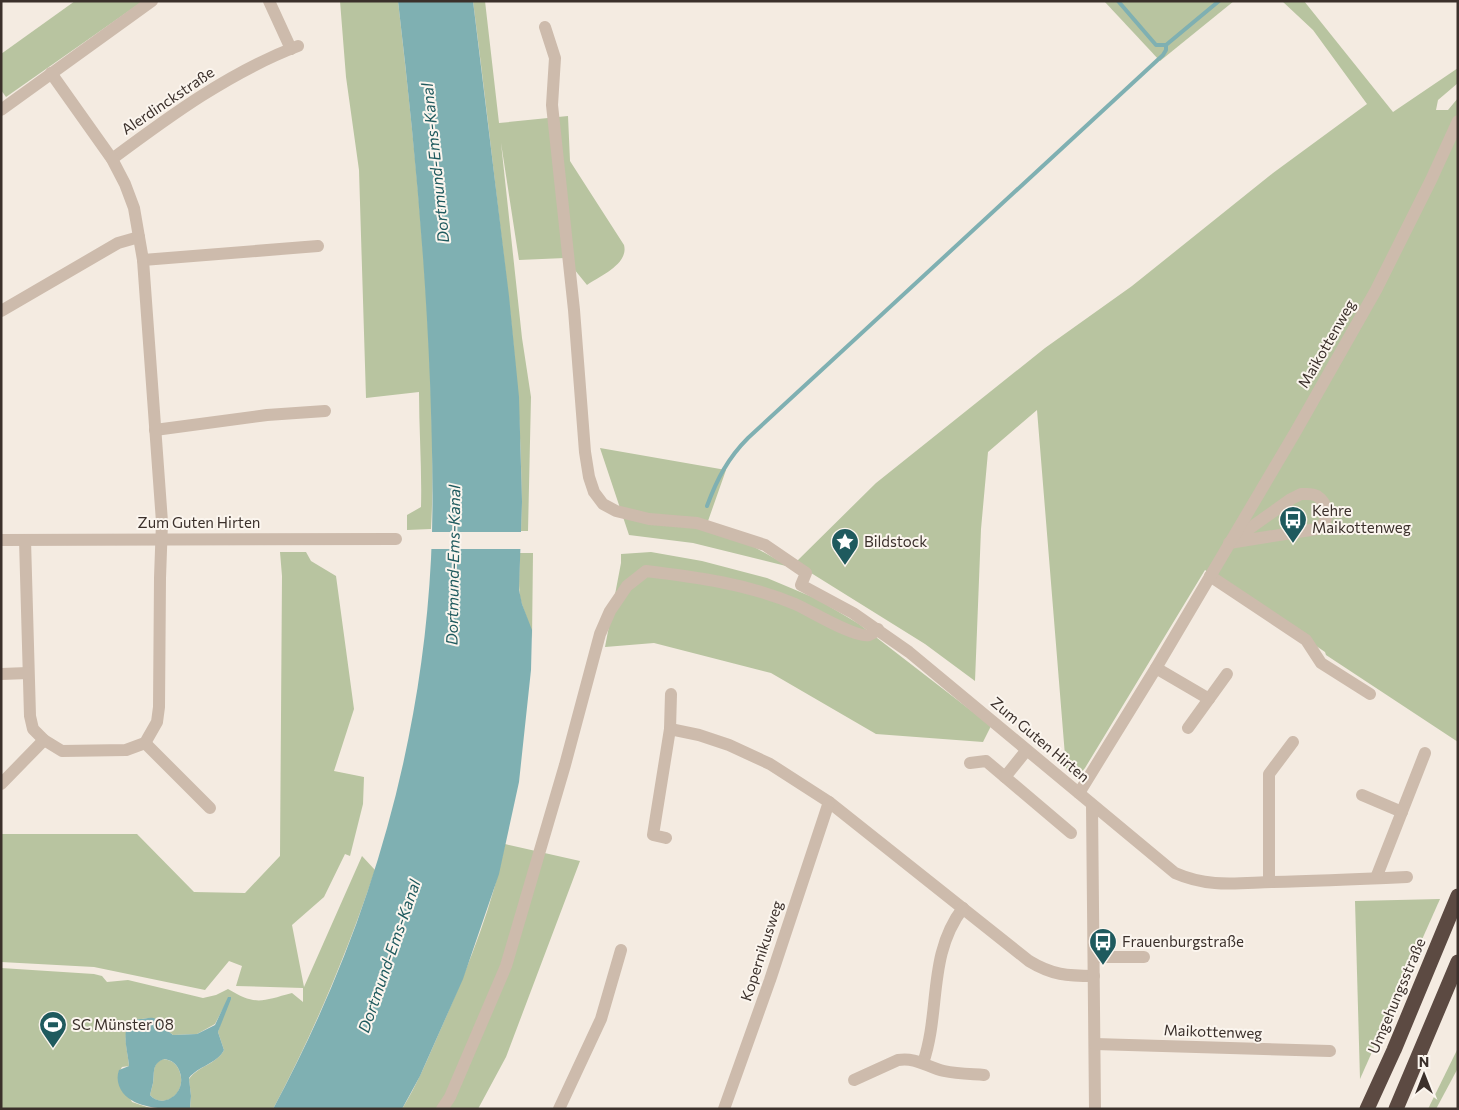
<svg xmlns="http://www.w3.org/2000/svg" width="1459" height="1110" viewBox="0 0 1459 1110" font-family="Commissioner,sans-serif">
	<rect width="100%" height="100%" fill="#f4ebe1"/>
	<g fill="#b8c4a0">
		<path d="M75,1H143L6,97L1,90V54Z"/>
		<path d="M340,1H398C412,123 425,244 430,367C432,421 434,476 431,529L407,530V515L421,507C422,469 419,431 419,392L366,398L359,170L346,77Z"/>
		<path d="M473,1H485L499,123L568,116L570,161L624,245C629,264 600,276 587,285L565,258L519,260L501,143L522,338L531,397L528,531H521C524,432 513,333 501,234C492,156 483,79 473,1Z"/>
		<path d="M1104,1H1234L1160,61Z"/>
		<path d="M1282,1H1304L1393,112L1458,68V83L1438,100L1436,110H1448L1458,98V742L1326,655L1325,652L1205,570L1085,768L1080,774L1072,775L1066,768L1037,410L988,452L981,529L975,681L925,644L795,563L876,483L1045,348L1132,286L1273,173L1367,104L1313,30Z"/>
		<path d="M600,448L726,470L708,521L790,567L693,543L629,535Z"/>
		<path d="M280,552H306L311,561L336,576L354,709L334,771L364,777L363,804L350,856L345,854L324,897L292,925L304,987L362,856L375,870C347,953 314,1032 273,1109H190L191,1096L189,1079C198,1066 217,1064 224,1050L218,1032L229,997L215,1024L197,1034L173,1035C151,1019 161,1015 131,1021C121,1036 128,1050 129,1066L122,1067L118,1074L132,1102L153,1109H1V968L94,974L102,976L107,982L128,980L203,998L216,995L228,989C256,1006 262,1001 292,993L303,1002V988L236,986L242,966L229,961L205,990L94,967L1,962V834H137L194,892L245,893L280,856L282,576Z"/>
		<path d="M651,552L702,561L767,578L817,599L859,624L991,726L983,742L876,734L771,673L654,643L605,647L621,563V554Z"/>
		<path d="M520,553H533L532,639C531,624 523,611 520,597C518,582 520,567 520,553Z"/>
		<path d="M505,844L580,861L506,1057L478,1109H402C417,1085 428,1058 439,1033C466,972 492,909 505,844Z"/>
		<path d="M1440,899L1360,1079L1355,901Z"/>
		<path d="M1458,1048V1068L1436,1109H1428Z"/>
		<path d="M163,1059C171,1060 176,1063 179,1070C189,1094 162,1110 150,1095C151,1091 152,1087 153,1083C155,1073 151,1064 163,1059Z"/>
	</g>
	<g fill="#7fb0b2" fill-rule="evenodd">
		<path d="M398,1H473L509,296L519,397L522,502L519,590L522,604L532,630L531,670L519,782L499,874L463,979L420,1076L402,1109H273C365,938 421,754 431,559C434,500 432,441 430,382C425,255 413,128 398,1Z"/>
		<path d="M228,997H231V999L218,1032L224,1050C217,1064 198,1066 189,1078L191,1096L190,1109C168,1109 137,1110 123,1093C118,1086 116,1078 119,1070L129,1066C128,1050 117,1021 140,1019C145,1019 151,1016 156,1019C162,1023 167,1031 173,1035L197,1034L215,1025ZM164,1059C171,1060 176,1063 179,1070C189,1093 162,1110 150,1095C151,1091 152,1087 153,1083C155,1073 151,1064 164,1059Z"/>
	</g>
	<rect fill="#f4ebe1" x="429" y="532" width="94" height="17"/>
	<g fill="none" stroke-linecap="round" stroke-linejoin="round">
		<g stroke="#7fb0b2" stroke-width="4">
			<path d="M1118,1L1156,45H1166L1219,1"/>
			<path d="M707,506C717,479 728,458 748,438L1163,55L1166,50V45"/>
		</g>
		<g stroke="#cdbbac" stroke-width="12">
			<path d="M269,1L291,49"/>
			<path d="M545,27L555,58L552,105L574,310L585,452L589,477L594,492L603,504L616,511L649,519L697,523L765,545L806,573L801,585L853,613L909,652L1175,873C1209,888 1237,883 1273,882C1318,881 1363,879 1407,877"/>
			<path d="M1,110L152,1"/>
			<path d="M112,159C171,115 230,72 298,46"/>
			<path d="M143,260L318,246"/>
			<path d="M1,311L118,243L139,237"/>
			<path d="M155,430L267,415L325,411"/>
			<path d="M1301,494C1307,494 1312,493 1317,496C1330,505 1330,522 1317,529L1229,543L1291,499Z"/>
			<path d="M1,540L396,539"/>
			<path d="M25,540L30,716L33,729L44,740L62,751L126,750L145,743L157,722L159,707L160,578L162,522L143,260L139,237L134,208L125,184L112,159L51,73"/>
			<path d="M1210,576L1306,640L1321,663L1370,694"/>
			<path d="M1156,668L1209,699"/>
			<path d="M1,674L28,673"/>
			<path d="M1188,728L1227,674"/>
			<path d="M670,729L699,735L729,745L770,764L829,802L1029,961C1052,975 1067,976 1094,976"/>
			<path d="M145,743L210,808"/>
			<path d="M970,763L986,761L1071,833"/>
			<path d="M1005,777L1026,751"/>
			<path d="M1,784L44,740"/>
			<path d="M1079,793L1156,668L1296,431L1376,290L1431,180L1458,121"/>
			<path d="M1362,795L1402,812"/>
			<path d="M1092,805L1095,1109"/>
			<path d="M666,838L653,835L670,729L671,694"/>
			<path d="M1376,878L1425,753"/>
			<path d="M1269,882V774L1293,742"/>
			<path d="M1094,957H1144"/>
			<path d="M1095,1044L1330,1051"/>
			<path d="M923,1063C941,1011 927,955 963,908"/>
			<path d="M854,1080L898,1060C916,1057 927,1067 944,1071C957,1074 971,1074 984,1075"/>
			<path d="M442,1109L450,1097L506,966L565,765L600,634L610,611L627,586L646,571C696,577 748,584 795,604C809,610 856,639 869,635C872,634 876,631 878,629"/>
			<path d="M559,1109L601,1019L621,950"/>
			<path d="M724,1109L770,980L829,802"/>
		</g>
		<g stroke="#5c4a42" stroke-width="15">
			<path d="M1367,1109L1394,1050L1458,896"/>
			<path d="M1396,1109L1458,962"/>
		</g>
	</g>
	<defs>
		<symbol id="bus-pin" viewBox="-11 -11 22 30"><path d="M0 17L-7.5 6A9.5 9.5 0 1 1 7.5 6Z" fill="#1f5a5e" stroke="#fbf5ee"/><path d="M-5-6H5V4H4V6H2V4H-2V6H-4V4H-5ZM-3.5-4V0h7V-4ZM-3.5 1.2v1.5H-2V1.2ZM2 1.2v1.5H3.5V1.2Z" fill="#fff"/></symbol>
		<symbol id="sight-pin" viewBox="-11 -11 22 30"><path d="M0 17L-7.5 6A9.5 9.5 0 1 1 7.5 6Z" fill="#1f5a5e" stroke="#fbf5ee"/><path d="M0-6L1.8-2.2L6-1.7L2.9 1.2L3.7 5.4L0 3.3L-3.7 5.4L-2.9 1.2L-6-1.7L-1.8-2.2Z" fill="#fff"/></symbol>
		<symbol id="stadium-pin" viewBox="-11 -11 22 30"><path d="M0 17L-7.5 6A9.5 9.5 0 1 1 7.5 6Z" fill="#1f5a5e" stroke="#fbf5ee"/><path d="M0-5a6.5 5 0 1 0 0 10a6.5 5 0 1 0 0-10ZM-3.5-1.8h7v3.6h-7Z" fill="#fff"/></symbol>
	</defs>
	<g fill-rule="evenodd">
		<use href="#bus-pin" x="1277" y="504" width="32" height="43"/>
		<use href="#sight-pin" x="829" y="526" width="32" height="43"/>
		<use href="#bus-pin" x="1087" y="926" width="32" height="43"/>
		<use href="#stadium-pin" x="37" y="1009" width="32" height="43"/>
	</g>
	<g text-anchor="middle" stroke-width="4" stroke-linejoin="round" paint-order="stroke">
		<g font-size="15" fill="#3b302b" stroke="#fbf5ee">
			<text transform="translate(168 101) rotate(-34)" y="5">Alerdinckstraße</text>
			<text transform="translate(1327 344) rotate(-60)" y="5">Maikottenweg</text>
			<text x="199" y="528">Zum Guten Hirten</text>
			<text transform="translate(1040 740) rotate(40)" y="5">Zum Guten Hirten</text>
			<text transform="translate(762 951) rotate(-72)" y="5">Kopernikusweg</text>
			<text transform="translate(1397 996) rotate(-67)" y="5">Umgehungsstraße</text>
			<text transform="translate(1213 1032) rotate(2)" y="5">Maikottenweg</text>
		</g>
		<g font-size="15" fill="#3b302b" stroke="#fbf5ee" text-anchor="start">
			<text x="1312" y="516">Kehre<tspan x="1312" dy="17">Maikottenweg</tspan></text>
			<text x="864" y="547">Bildstock</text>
			<text x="1122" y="947">Frauenburgstraße</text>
			<text x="72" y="1030">SC Münster 08</text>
		</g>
		<g font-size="16" font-style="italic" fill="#1f5a5e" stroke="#fbf5ee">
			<text transform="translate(435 163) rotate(-96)" y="6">Dortmund-Ems-Kanal</text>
			<text transform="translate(453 565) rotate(-89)" y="6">Dortmund-Ems-Kanal</text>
			<text transform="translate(389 956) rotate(-71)" y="6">Dortmund-Ems-Kanal</text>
		</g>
	</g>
	<rect width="1459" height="1110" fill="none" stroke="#3b302b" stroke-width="5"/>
	<g transform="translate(1424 1075)" stroke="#fbf5ee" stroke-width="4" paint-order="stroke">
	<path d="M0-4L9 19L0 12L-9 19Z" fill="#3b302b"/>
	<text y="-8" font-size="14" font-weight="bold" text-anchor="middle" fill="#3b302b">N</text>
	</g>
</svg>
